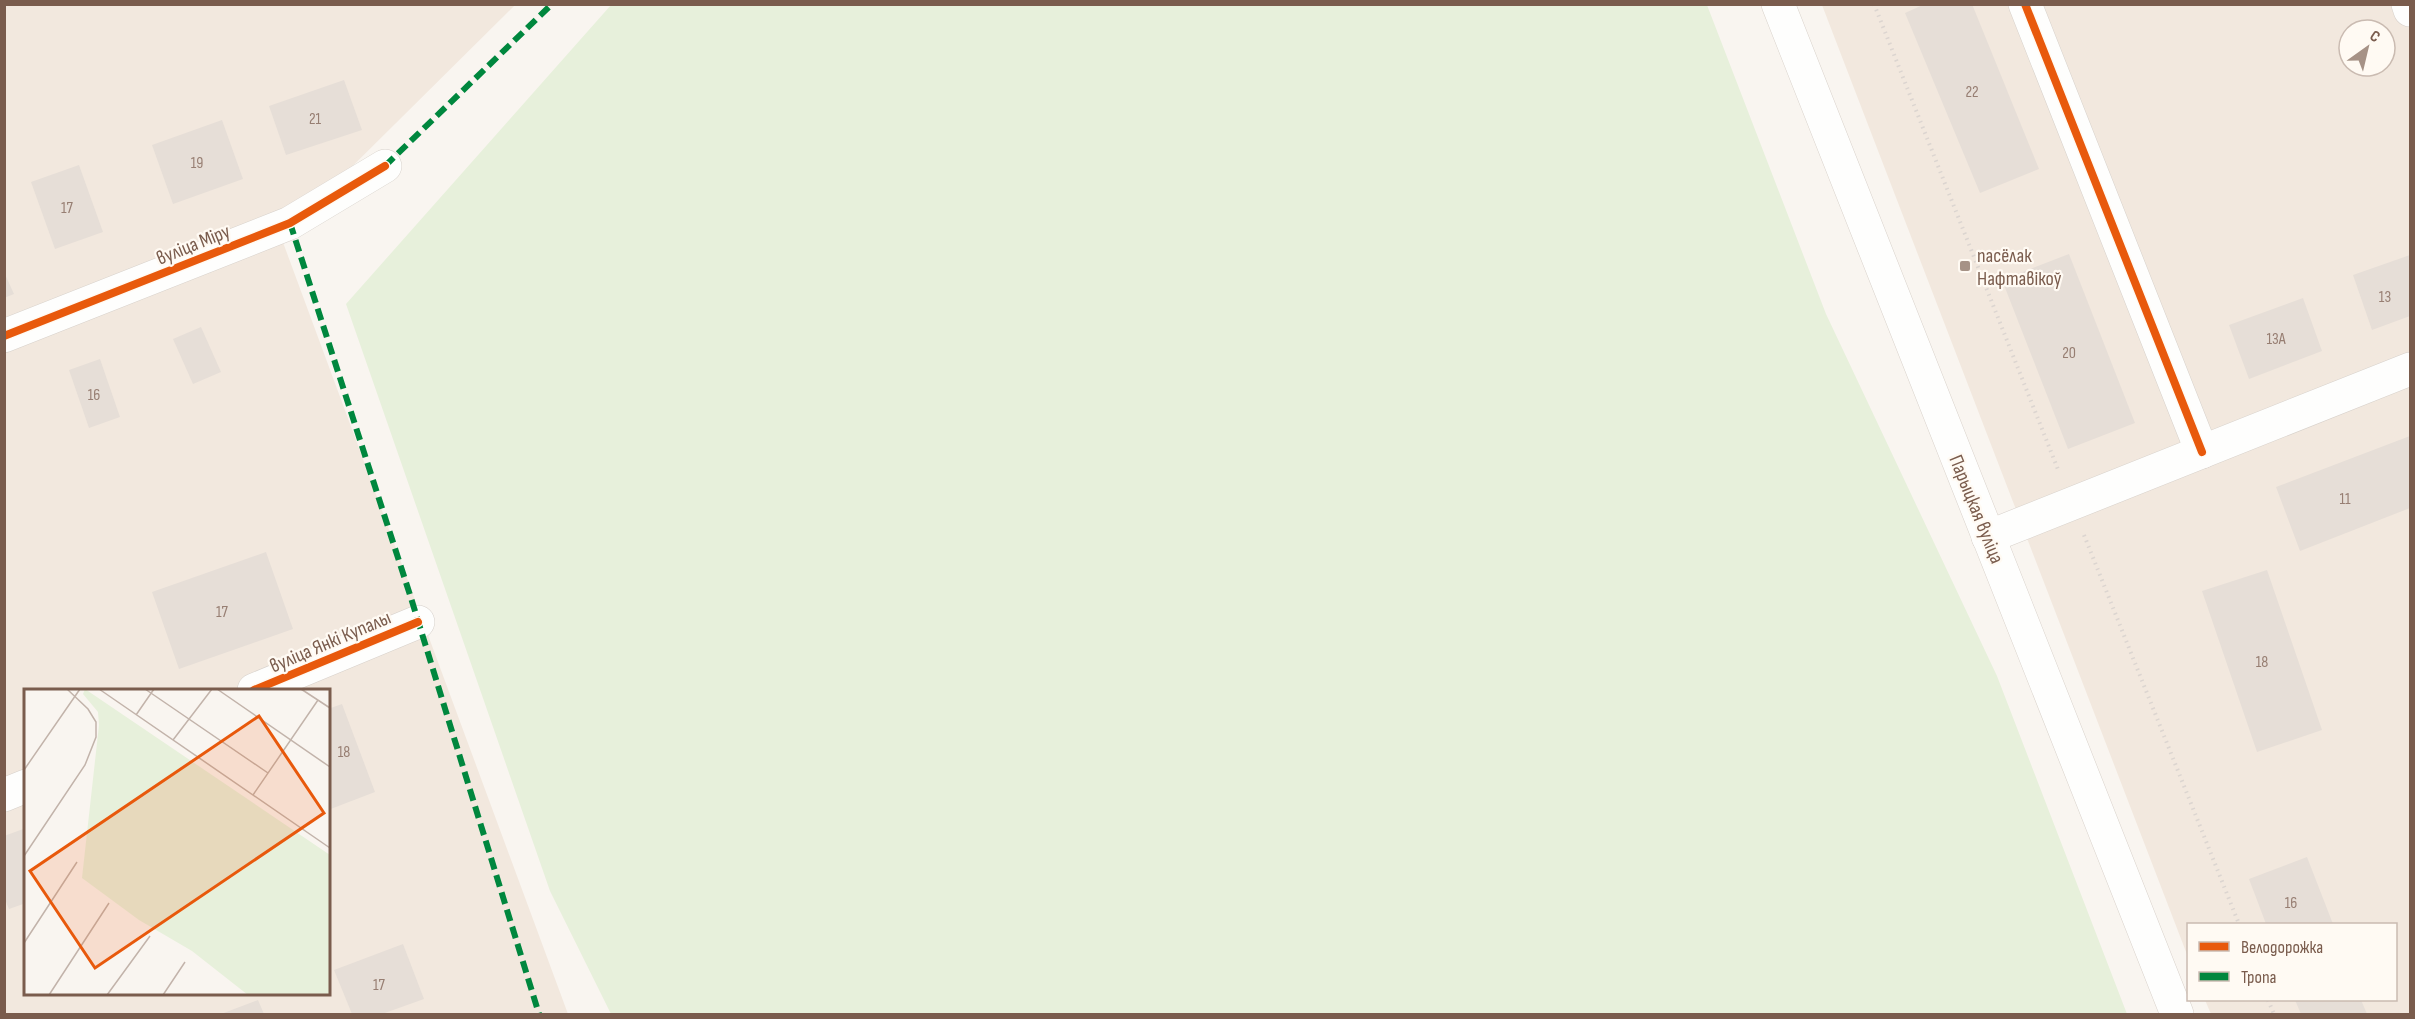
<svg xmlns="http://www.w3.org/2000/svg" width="2415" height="1019" font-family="'Sofia Sans Condensed',sans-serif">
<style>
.residential{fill:#f2e8de;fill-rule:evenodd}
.green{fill:#e7f0db}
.building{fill:#e6ded7}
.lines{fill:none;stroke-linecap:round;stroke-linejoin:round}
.minor-casing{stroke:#d7d1cb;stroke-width:34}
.secondary-casing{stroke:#d9d2cb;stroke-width:34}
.path{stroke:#dcd5d0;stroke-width:4;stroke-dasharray:1.5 4.5;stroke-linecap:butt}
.minor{stroke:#fefefd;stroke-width:33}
.secondary{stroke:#fefefd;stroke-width:33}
.quiet{stroke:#00873e;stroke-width:6;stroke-dasharray:12 6;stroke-linecap:butt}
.cycleway-casing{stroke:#fffaf3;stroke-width:11}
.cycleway{stroke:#e8590c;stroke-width:8}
.poi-dot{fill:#a69286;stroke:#fffaf3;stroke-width:2}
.labels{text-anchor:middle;stroke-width:4.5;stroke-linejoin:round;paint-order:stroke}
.number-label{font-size:16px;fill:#977e72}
.street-label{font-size:20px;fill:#7a5c4d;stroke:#fffaf3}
.poi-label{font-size:20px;fill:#7a5c4d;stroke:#fffaf3;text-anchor:start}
.inset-road{fill:none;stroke:#c2b3aa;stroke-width:1.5}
.view{fill:#e8590c;fill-opacity:0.15;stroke:#e8590c;stroke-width:3}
.inset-edge{fill:none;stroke:#7a5c4d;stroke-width:3}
</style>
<rect width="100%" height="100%" fill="#f9f5f0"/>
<g class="residential">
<path d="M 5,5 L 515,5 L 281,237 L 568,1014 L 5,1014 ZM 26,690 L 328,690 L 328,994 L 26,994 Z"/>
<path d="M 1822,5 L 2410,5 L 2410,1014 L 2211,1014 L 2205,1000 L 2396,1000 L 2396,924 L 2188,924 L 2188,957 ZM 2349,30 L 2385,30 L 2385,66 L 2349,66 Z"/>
</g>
<path class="green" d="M 611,5 L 1707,5 L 1826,314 L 1997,676 L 2127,1014 L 611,1014 L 550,891 L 346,304 Z"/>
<g class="building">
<path d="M 1925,4 L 1972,4 L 2039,169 L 1980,193 L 1905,13 Z"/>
<path d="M 344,80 L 362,130 L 286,155 L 269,106 Z"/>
<path d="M 222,120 L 243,179 L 173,204 L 152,145 Z"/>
<path d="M 79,165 L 103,232 L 55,249 L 31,182 Z"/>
<path d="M 2069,254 L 2135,423 L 2068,449 L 2002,280 Z"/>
<path d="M 2410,255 L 2410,316 L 2372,330 L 2353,275 Z"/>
<path d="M 4,272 L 14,294 L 4,298 Z"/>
<path d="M 2303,298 L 2322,351 L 2249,379 L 2229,325 Z"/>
<path d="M 201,327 L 221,372 L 193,384 L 173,339 Z"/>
<path d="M 100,359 L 120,417 L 89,428 L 69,370 Z"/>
<path d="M 2410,436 L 2410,508 L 2300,551 L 2276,487 Z"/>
<path d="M 266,552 L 293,629 L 179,669 L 152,592 Z"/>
<path d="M 2267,570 L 2322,730 L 2257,752 L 2202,591 Z"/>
<path d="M 342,704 L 375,792 L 328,810 L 328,709 Z"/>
<path d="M 26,828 L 26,903 L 9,909 L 4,897 L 4,836 Z"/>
<path d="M 2307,857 L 2333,924 L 2266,924 L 2249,879 Z"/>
<path d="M 403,944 L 424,999 L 382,1014 L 352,1014 L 334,970 Z"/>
<path d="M 258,1000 L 264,1014 L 221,1014 Z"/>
<path d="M 2295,1000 L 2361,1000 L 2367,1014 L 2301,1014 Z"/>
</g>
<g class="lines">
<defs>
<g id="minor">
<path d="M 2025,4 L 2202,452"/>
<path d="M 2408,4 L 2410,10"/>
<path d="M 4,336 L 290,223 L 385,166"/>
<path d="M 1988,537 L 2410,369"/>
<path d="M 254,690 L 418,622"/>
<path d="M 4,795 L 26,786"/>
</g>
<path id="secondary" d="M 1778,4 L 2177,1014"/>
</defs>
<use href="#minor" class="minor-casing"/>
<use href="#secondary" class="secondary-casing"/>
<g class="path">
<path d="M 1874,4 L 2059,472"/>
<path d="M 2084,535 L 2239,924"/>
<path d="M 2268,1000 L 2274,1014"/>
</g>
<use href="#minor" class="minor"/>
<use href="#secondary" class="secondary"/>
<g class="quiet">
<path d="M 385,166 L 552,4"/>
<path d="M 290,223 L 411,598 L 539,1014"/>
</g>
<defs>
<g id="cycleway">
<path d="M 2025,4 L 2202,452"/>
<path d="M 4,336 L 290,223 L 385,166"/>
<path d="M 254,690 L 418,622"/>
</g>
</defs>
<use href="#cycleway" class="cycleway-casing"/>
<use href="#cycleway" class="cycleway"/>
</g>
<rect class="poi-dot" x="1959" y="260" width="12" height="12" rx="3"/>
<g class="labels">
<g class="number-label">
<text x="1972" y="97">22</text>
<text x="315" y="124">21</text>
<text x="197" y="168">19</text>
<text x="67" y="213">17</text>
<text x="2385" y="302">13</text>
<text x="2276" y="344">13А</text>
<text x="2069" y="358">20</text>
<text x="94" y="400">16</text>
<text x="2345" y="504">11</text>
<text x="222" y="617">17</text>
<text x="2262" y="667">18</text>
<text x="344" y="757">18</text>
<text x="2291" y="908">16</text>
<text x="379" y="990">17</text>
</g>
<g class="street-label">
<text transform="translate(193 244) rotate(-22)" y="7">вуліца Міру</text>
<text transform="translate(1977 509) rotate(68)" y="7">Парыцкая вуліца</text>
<text transform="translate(330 641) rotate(-23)" y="7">вуліца Янкі Купалы</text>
</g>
<g class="poi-label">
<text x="1977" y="262">пасёлак<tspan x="1977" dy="23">Нафтавікоў</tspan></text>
</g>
</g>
<g transform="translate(24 689)">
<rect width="306" height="306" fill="#f9f5f0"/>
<path d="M 61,0 L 306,166 L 306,306 L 224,306 L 168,262 L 115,231 L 58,189 L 75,36 L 74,23 L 59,5 Z" fill="#e7f0db"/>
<path class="inset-road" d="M 75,0 L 306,159M 121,0 L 244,84M 193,0 L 306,78M 277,0 L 306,19M 112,26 L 130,0M 149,51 L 188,0M 0,81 L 56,0M 229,106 L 294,11M 0,167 L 61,76 L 72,48 L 72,33 L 64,20 L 43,0M 0,254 L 53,173M 25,306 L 85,214M 83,306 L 126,247M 139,306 L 161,273"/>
<path class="view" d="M 235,27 L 300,124 L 71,279 L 6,182 Z"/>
<rect width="306" height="306" class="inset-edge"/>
</g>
<rect width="2415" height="1019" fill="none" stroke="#7a5c4d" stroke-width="12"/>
<rect x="2187" y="923" width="210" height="78" fill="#fffaf3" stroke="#cabbb1" stroke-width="1.5"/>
<rect x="2199" y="942" width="30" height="9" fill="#e8590c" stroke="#cabbb1" stroke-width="1.5"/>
<text x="2241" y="953" font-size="18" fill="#7a5c4d">Велодорожка</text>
<rect x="2199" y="972" width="30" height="9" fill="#00873e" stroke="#cabbb1" stroke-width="1.5"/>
<text x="2241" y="983" font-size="18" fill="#7a5c4d">Тропа</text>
<g transform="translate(2367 48) rotate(34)"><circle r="28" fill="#fffaf3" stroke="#cabbb1" stroke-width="1.5"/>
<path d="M0-4.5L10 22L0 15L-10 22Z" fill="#a69286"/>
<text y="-9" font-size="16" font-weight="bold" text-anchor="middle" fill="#7a5c4d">С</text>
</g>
</svg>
